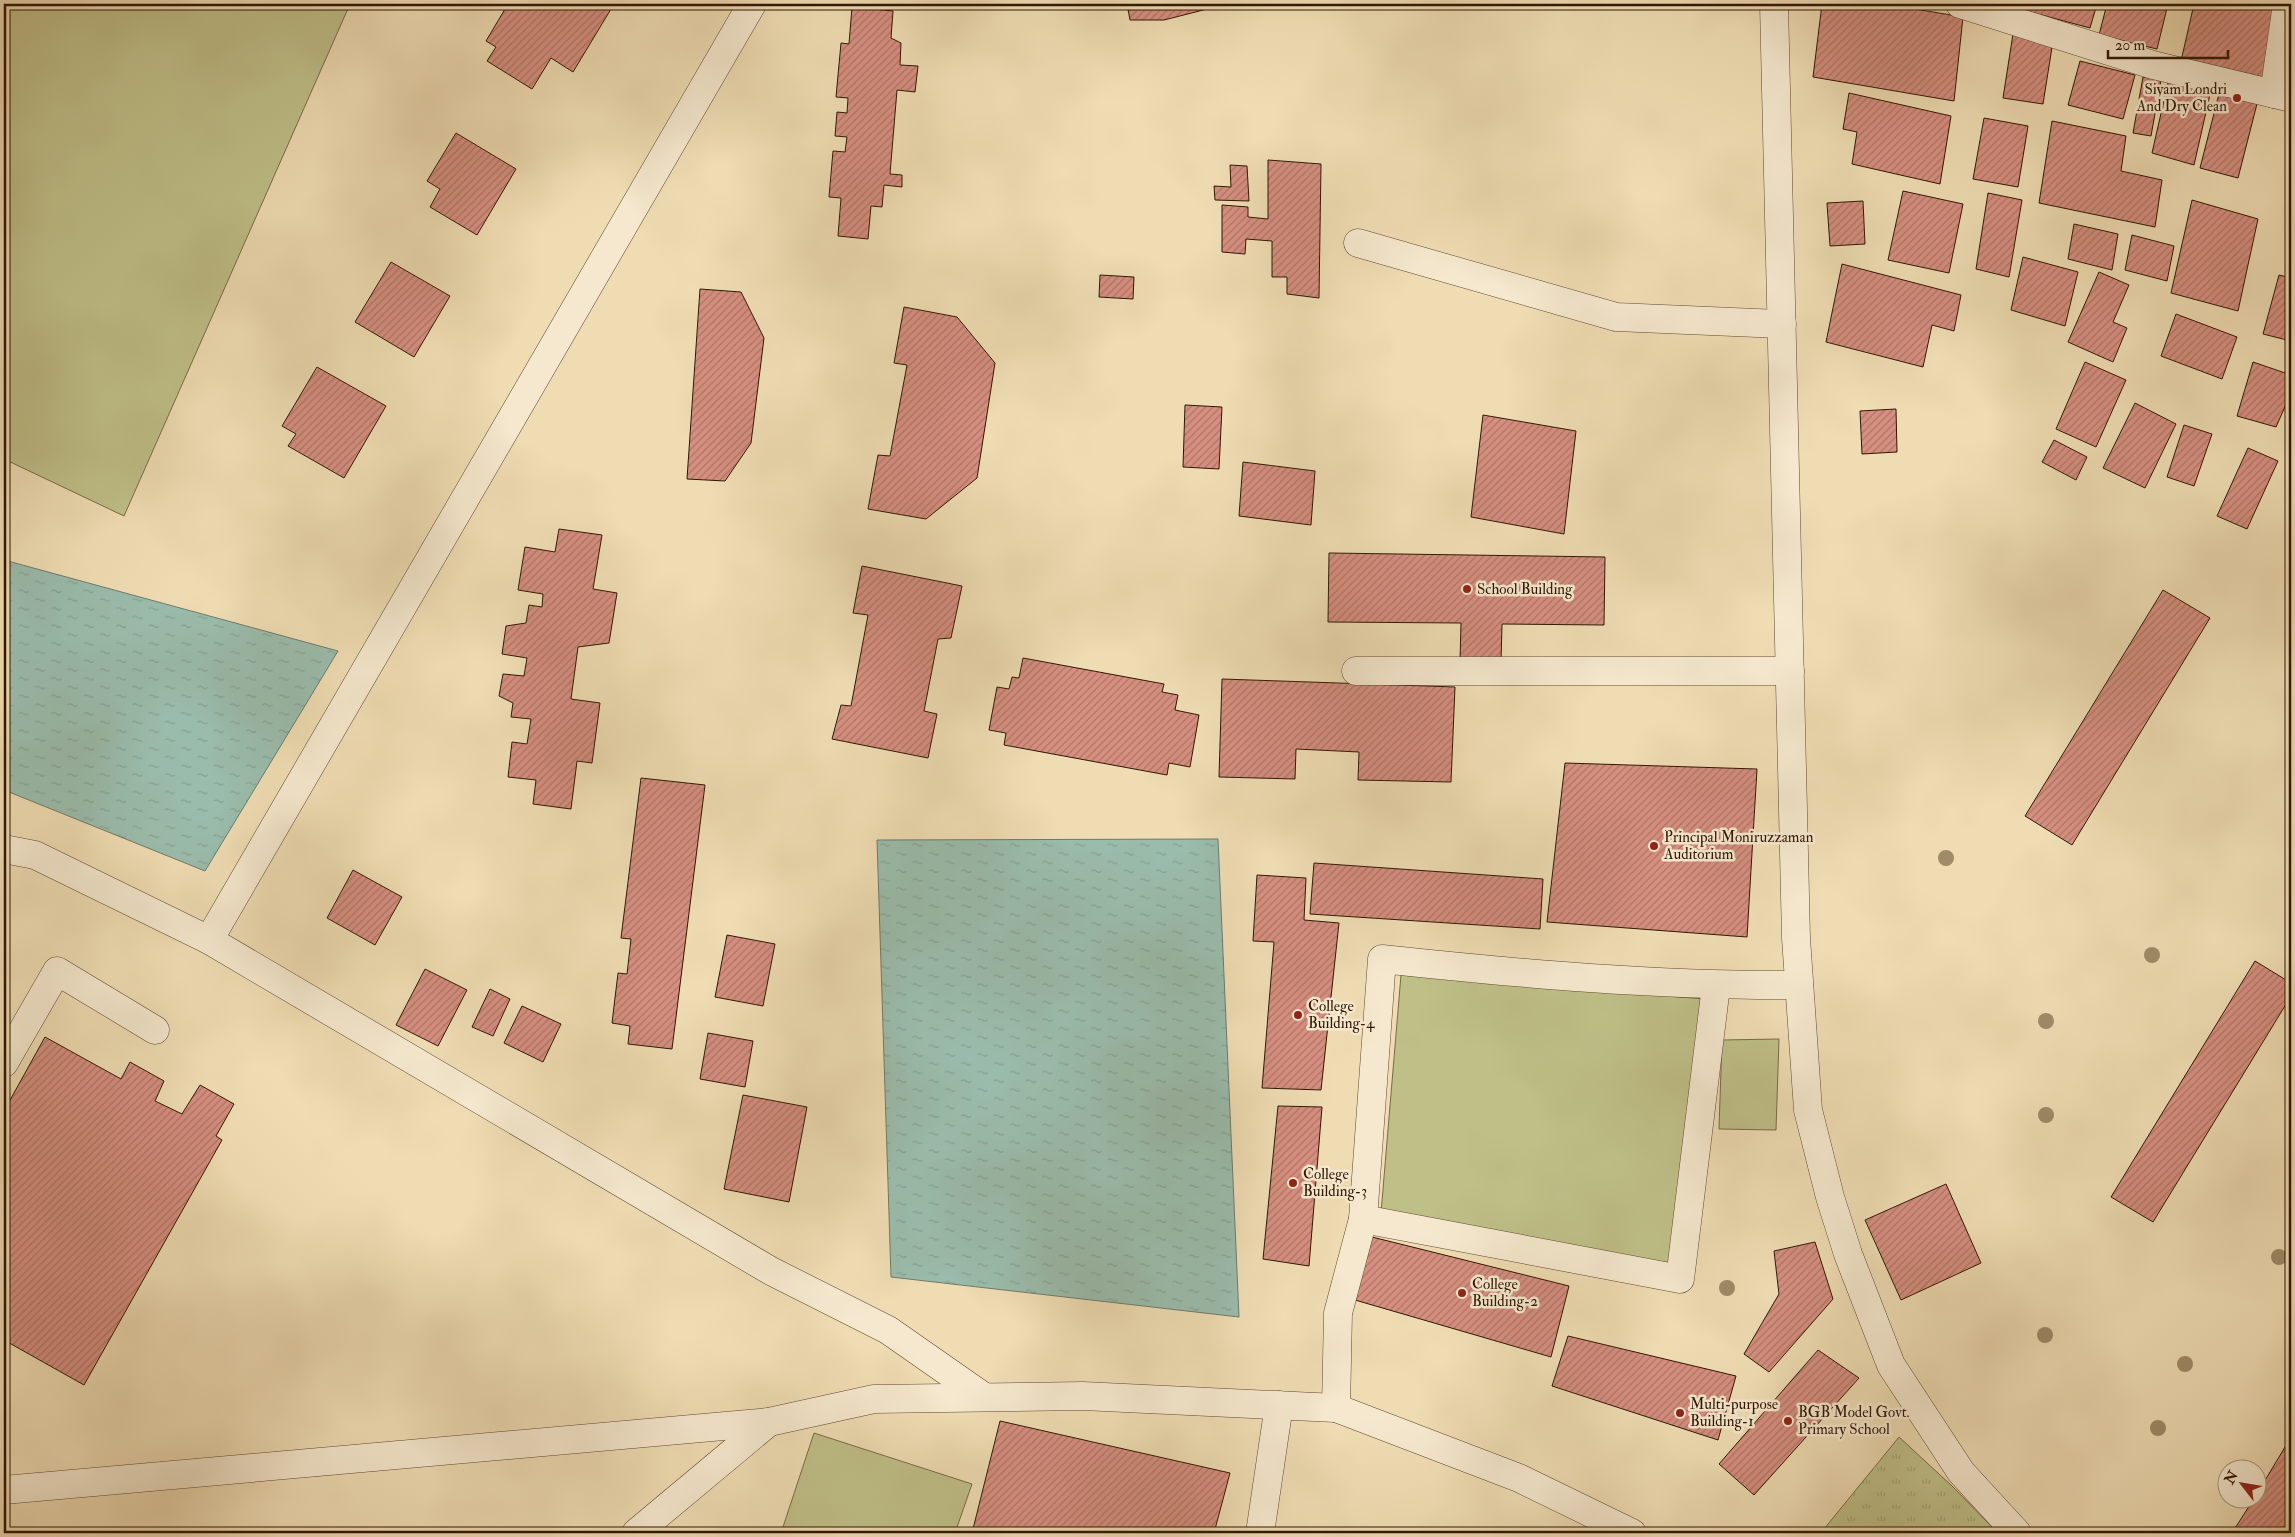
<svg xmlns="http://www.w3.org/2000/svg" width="2295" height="1537" font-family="'IM FELL Double Pica',serif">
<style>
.grass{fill:#bfbf88;stroke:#786b46}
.park{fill:url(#park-tufts);stroke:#786b46}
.water{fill:url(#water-ripples);stroke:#707a68}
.building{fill:url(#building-hatch);stroke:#301703}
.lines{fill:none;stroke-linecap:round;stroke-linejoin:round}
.minor-casing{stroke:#60482f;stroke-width:29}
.minor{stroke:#f5e8ce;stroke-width:28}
.tree{fill:#9e8b68}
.poi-dot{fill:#8f2418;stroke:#f5e8ce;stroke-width:2}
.labels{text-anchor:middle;stroke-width:5;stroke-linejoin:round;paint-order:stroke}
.poi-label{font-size:15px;fill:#301703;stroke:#f5e8ce;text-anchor:start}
</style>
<defs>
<pattern id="park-tufts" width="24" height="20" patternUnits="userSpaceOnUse" patternTransform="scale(1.25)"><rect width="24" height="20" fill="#bfbf88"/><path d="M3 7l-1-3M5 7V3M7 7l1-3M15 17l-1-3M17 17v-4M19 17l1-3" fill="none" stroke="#a4a374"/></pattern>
<pattern id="water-ripples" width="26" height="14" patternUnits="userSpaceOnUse" patternTransform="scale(1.25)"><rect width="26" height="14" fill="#9abcac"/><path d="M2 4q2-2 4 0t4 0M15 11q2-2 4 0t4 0" fill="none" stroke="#85a192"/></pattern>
<pattern id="building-hatch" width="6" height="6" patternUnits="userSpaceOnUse" patternTransform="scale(1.25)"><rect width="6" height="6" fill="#d68f80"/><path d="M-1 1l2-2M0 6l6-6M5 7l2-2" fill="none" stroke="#ae7467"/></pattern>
</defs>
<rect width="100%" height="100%" fill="#efdcb3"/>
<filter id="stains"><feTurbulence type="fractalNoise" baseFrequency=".004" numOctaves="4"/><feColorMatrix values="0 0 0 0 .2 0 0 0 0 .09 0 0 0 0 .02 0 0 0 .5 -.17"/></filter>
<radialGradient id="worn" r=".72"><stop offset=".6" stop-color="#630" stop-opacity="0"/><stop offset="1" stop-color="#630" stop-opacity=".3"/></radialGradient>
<g class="grass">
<path d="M 4,4 L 350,4 L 124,516 L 4,459 Z"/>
<path d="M 1401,975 L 1705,999 L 1669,1263 L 1381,1213 Z"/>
<path d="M 1779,1039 L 1776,1130 L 1719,1129 L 1722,1040 Z"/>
<path d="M 814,1433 L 972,1484 L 955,1533 L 781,1533 Z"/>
</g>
<path class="park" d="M 1899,1437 L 1952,1486 L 1998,1533 L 1830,1533 L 1824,1529 Z"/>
<g class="water">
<path d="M 4,560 L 338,651 L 205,871 L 4,790 Z"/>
<path d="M 1218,839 L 1239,1317 L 891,1277 L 877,840 Z"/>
</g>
<g class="building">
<path d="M 508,4 L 521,6 L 522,4 L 614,4 L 573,72 L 551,58 L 532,89 L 487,61 L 496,47 L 486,41 Z"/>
<path d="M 1127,4 L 1227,4 L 1164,20 L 1130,20 Z"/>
<path d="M 1822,4 L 1885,4 L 1963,17 L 1954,101 L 1813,77 Z"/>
<path d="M 2001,4 L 2097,4 L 2090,28 Z"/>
<path d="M 2107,4 L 2168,4 L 2157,49 L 2099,35 Z"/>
<path d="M 2194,4 L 2280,4 L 2262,81 L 2181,61 Z"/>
<path d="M 852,7 L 893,11 L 891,38 L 901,43 L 900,65 L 918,66 L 915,92 L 897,90 L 890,174 L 902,175 L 902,187 L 884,185 L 882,207 L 871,206 L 868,239 L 838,236 L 841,198 L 829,197 L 833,151 L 845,152 L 847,137 L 835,136 L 837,112 L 847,113 L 848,98 L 836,97 L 841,43 L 849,44 Z"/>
<path d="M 2013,34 L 2053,41 L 2043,104 L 2003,98 Z"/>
<path d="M 2080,61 L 2135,75 L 2123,119 L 2068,105 Z"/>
<path d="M 2143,77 L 2161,80 L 2151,136 L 2133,133 Z"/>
<path d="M 2169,78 L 2211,90 L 2194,165 L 2152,153 Z"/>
<path d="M 2220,90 L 2258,100 L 2238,178 L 2200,168 Z"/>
<path d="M 1849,93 L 1951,116 L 1940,184 L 1852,164 L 1857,132 L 1843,129 Z"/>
<path d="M 1984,118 L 2028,126 L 2018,187 L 1973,179 Z"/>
<path d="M 2052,121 L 2126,136 L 2121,171 L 2162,180 L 2155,227 L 2039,203 Z"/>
<path d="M 456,133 L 516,169 L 477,235 L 430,207 L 440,189 L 427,181 Z"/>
<path d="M 1268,160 L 1321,164 L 1319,298 L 1287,294 L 1287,277 L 1272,277 L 1272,241 L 1246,239 L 1245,254 L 1222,252 L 1222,205 L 1248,207 L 1248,217 L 1268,219 Z"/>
<path d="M 1230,165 L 1247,166 L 1249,201 L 1215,200 L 1214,186 L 1231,187 Z"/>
<path d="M 1903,191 L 1963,204 L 1949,273 L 1888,260 Z"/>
<path d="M 1988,193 L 2022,200 L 2009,277 L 1976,269 Z"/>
<path d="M 2192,200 L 2258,219 L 2238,311 L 2171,293 Z"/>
<path d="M 1863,201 L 1865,244 L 1830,246 L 1827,203 Z"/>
<path d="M 2074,224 L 2118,234 L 2112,270 L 2068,259 Z"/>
<path d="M 2132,235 L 2174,246 L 2167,281 L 2125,270 Z"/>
<path d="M 2023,257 L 2078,272 L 2065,326 L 2011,310 Z"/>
<path d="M 391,262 L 450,296 L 414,357 L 355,322 Z"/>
<path d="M 1842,264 L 1961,295 L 1954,331 L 1932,325 L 1923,367 L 1826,342 Z"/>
<path d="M 2099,272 L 2129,285 L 2113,322 L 2127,328 L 2113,362 L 2068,342 Z"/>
<path d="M 1100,275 L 1134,277 L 1133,299 L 1099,297 Z"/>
<path d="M 2279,275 L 2291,278 L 2291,341 L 2263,334 Z"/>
<path d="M 700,289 L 741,292 L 764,338 L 751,443 L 725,481 L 687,479 Z"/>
<path d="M 904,307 L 957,317 L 995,363 L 977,478 L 926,519 L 868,509 L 878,455 L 890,456 L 907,365 L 894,363 Z"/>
<path d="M 2176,314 L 2237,337 L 2222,379 L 2161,356 Z"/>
<path d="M 2085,362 L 2126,380 L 2096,447 L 2056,429 Z"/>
<path d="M 2253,362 L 2291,375 L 2291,393 L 2276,427 L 2237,416 Z"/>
<path d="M 317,367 L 386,406 L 344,478 L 288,446 L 296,434 L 282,426 Z"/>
<path d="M 2135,403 L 2176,424 L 2145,488 L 2103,468 Z"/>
<path d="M 1185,405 L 1222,407 L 1219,469 L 1183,467 Z"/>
<path d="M 1896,409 L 1897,452 L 1862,454 L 1860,411 Z"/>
<path d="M 1483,415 L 1576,431 L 1564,534 L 1471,517 Z"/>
<path d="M 2184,425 L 2212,434 L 2194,486 L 2167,477 Z"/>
<path d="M 2054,440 L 2087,457 L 2076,480 L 2042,462 Z"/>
<path d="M 2248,448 L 2278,461 L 2247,529 L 2217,516 Z"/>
<path d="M 1243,462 L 1315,471 L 1311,525 L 1239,516 Z"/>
<path d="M 559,529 L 602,535 L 593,589 L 617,593 L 609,643 L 578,647 L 571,699 L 600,703 L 592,763 L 577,761 L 571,809 L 533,804 L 536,780 L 508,777 L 512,742 L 527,744 L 531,719 L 511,717 L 513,703 L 499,696 L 503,674 L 524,676 L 527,658 L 502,654 L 506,626 L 526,623 L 529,605 L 542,607 L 543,594 L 518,590 L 525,547 L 555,552 Z"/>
<path d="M 1329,553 L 1605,557 L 1604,625 L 1502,624 L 1501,662 L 1460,662 L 1461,623 L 1328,622 Z"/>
<path d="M 862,566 L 962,586 L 951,638 L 938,639 L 924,711 L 937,714 L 928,758 L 832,739 L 841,705 L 851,706 L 868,615 L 853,613 Z"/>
<path d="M 2163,590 L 2210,618 L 2072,845 L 2025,816 Z"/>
<path d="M 1023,658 L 1164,684 L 1162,692 L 1178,695 L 1175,710 L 1199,715 L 1190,767 L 1169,763 L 1167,775 L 1004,745 L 1006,733 L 989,730 L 997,687 L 1009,689 L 1012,677 L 1019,678 Z"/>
<path d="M 1222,679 L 1455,687 L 1451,782 L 1358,780 L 1359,752 L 1296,749 L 1295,779 L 1219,777 Z"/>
<path d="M 1565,763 L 1757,769 L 1747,937 L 1547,922 Z"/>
<path d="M 641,778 L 705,785 L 672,1049 L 628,1044 L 630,1026 L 612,1023 L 618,973 L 627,974 L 631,939 L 621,938 Z"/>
<path d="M 1314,863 L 1543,879 L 1540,929 L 1310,914 Z"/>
<path d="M 353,870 L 402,897 L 375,945 L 327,918 Z"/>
<path d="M 1257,875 L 1306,878 L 1304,920 L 1339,923 L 1321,1090 L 1262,1088 L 1274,942 L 1253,941 Z"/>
<path d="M 727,935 L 775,944 L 763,1006 L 715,997 Z"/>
<path d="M 2255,961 L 2291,983 L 2291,996 L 2153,1222 L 2111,1197 Z"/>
<path d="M 425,969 L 467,990 L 438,1046 L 396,1025 Z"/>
<path d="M 490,989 L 510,999 L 493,1036 L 472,1027 Z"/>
<path d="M 522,1006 L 561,1024 L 543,1062 L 504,1043 Z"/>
<path d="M 708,1033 L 753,1041 L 745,1087 L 700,1079 Z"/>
<path d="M 45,1037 L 121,1079 L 130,1062 L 164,1081 L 155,1101 L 182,1114 L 200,1085 L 234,1104 L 216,1136 L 222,1140 L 84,1385 L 4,1340 L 4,1111 Z"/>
<path d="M 743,1095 L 807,1107 L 789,1202 L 724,1189 Z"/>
<path d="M 1278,1106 L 1322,1107 L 1309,1266 L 1263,1259 Z"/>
<path d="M 1946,1184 L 1981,1263 L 1901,1300 L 1865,1220 Z"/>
<path d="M 1368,1236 L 1569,1286 L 1551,1357 L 1355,1300 Z"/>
<path d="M 1815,1242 L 1833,1299 L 1769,1372 L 1744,1354 L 1779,1294 L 1774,1251 Z"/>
<path d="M 1568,1336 L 1736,1376 L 1718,1440 L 1552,1386 Z"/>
<path d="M 1818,1350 L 1859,1378 L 1754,1495 L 1719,1464 Z"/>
<path d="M 1000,1421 L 1230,1473 L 1214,1533 L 972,1533 Z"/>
<path d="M 2291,1437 L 2291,1518 L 2282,1533 L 2232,1533 L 2253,1500 L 2258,1500 L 2258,1492 Z"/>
</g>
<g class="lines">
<defs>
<g id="minor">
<path d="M 1774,4 L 1796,938 L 1808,1110 L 1830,1197 L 1848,1254 L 1891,1365 L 1961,1472 L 2017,1533"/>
<path d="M 1960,4 L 2153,65 L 2291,98"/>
<path d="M 2274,94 L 2287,4"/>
<path d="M 1358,243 L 1616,317 L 1782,324"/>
<path d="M 1356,671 L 1790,671"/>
<path d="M 4,849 L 35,855 L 209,940 L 771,1271 L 888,1330 L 984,1397"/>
<path d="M 209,940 L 752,4"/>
<path d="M 4,1063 L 57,971 L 155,1030"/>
<path d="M 1363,1219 L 1680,1279 L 1716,986"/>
<path d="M 1336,1408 L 1338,1313 L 1363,1219 L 1382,959 C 1521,974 1659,986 1799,985"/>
<path d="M 4,1490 L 769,1422 L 874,1399 L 1083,1396 L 1336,1408 L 1519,1478 L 1632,1533"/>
<path d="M 636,1533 L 769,1422"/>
<path d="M 1260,1533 L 1279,1405"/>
</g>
</defs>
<use href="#minor" class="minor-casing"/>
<use href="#minor" class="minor"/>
</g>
<g class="tree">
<circle cx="1946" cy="858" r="8"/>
<circle cx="2152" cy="955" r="8"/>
<circle cx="2046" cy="1021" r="8"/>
<circle cx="2046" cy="1115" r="8"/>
<circle cx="2279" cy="1257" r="8"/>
<circle cx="1727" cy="1288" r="8"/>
<circle cx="2045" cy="1335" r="8"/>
<circle cx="2185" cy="1364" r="8"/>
<circle cx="2158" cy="1428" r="8"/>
</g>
<g class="poi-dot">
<circle cx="2237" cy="98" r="5"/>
<circle cx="1467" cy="589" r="5"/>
<circle cx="1654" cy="846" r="5"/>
<circle cx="1298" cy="1015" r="5"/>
<circle cx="1293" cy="1183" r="5"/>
<circle cx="1462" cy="1293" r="5"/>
<circle cx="1680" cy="1413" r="5"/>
<circle cx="1788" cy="1421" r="5"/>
</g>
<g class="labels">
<g class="poi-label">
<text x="2227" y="94" text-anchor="end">Siyam Londri<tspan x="2227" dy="17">And Dry Clean</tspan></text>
<text x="1477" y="594">School Building</text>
<text x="1664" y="842">Principal Moniruzzaman<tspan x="1664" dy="17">Auditorium</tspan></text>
<text x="1308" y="1011">College<tspan x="1308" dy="17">Building-4</tspan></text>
<text x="1303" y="1179">College<tspan x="1303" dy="17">Building-3</tspan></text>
<text x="1472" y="1289">College<tspan x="1472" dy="17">Building-2</tspan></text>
<text x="1690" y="1409">Multi-purpose<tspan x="1690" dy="17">Building-1</tspan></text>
<text x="1798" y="1417">BGB Model Govt.<tspan x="1798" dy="17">Primary School</tspan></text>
</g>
</g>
<rect width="2295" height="1537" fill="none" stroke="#efdcb3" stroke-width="20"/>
<rect x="5" y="5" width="2285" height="1527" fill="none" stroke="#301703" stroke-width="2.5"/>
<rect x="10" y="10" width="2275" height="1517" fill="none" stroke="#301703"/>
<g transform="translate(2242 1484) rotate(301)"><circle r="24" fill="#f5e8ce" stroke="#a6947d"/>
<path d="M0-4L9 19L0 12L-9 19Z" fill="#8f2418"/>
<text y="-8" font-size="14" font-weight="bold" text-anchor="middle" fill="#301703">N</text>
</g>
<path d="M2108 50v8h120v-8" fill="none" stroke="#301703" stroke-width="2.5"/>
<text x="2115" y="50" font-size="15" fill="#301703" stroke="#f5e8ce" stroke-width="4" paint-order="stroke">20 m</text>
<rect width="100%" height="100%" filter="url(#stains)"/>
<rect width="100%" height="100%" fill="url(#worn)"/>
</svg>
